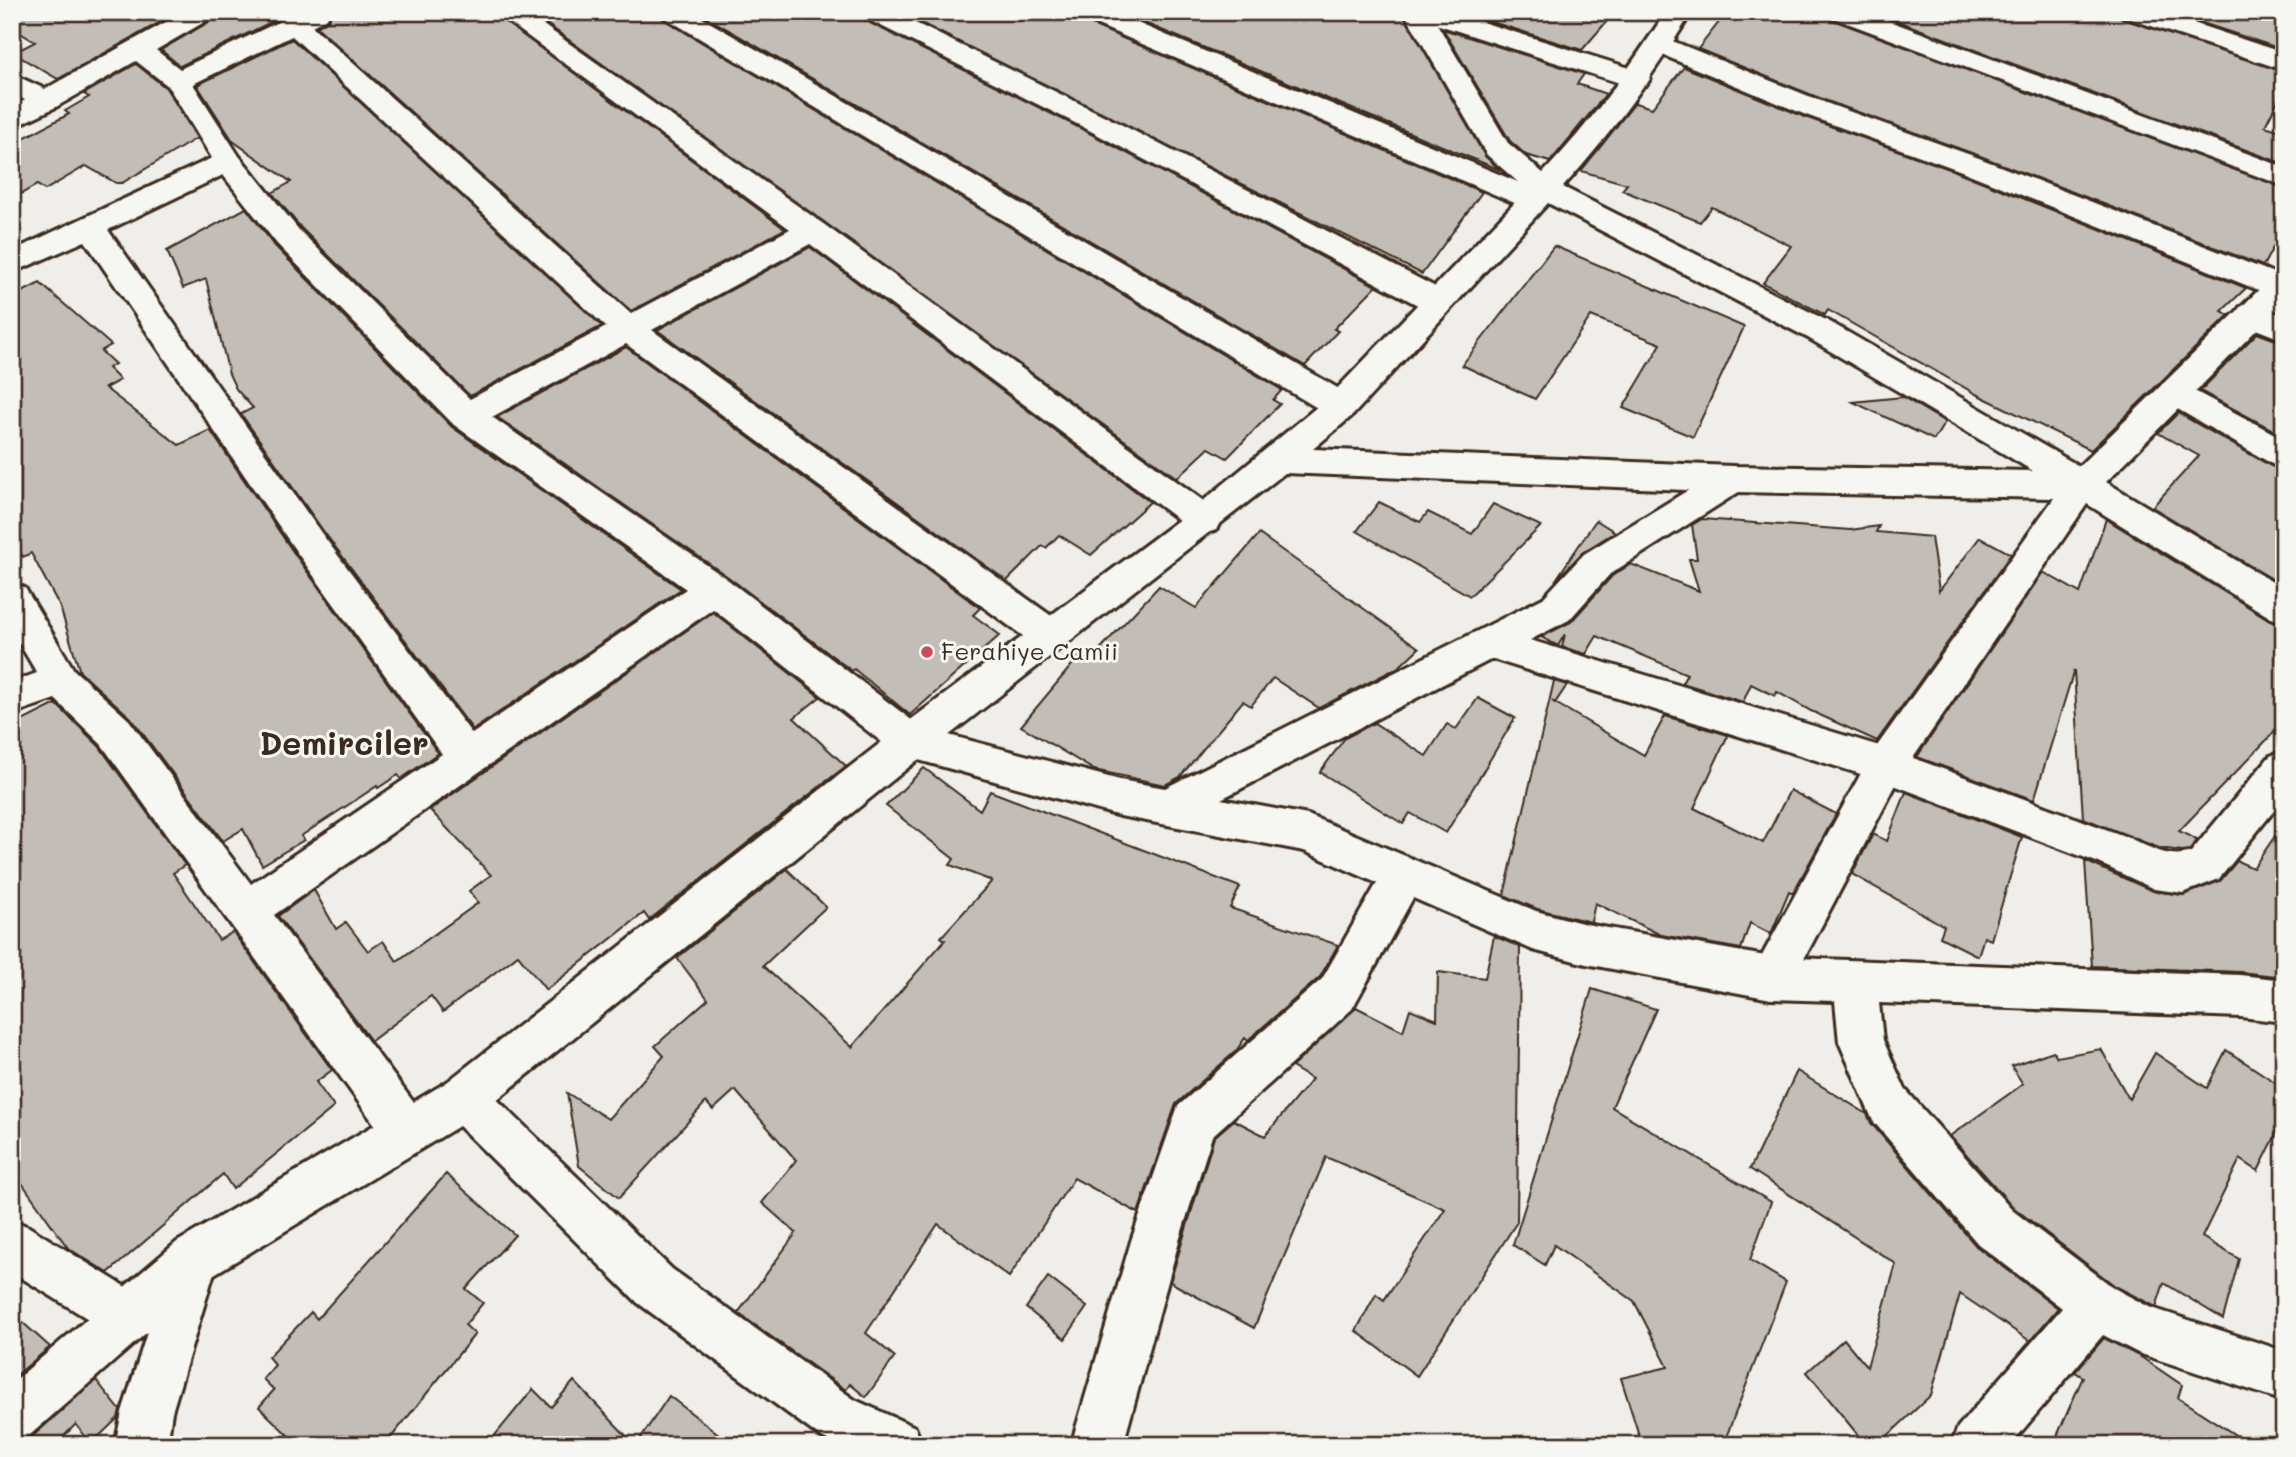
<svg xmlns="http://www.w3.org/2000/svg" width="2296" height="1457" font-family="Mali,sans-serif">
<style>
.building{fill:#c2bdb7;stroke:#3b2a1e;stroke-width:2}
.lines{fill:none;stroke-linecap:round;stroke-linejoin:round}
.minor-casing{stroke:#3b2a1e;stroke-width:6}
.tertiary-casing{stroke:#3b2a1e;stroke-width:6}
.minor{fill:#f6f6f2;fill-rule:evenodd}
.tertiary{fill:#f6f6f2;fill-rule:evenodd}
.poi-dot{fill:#d1495b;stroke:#f6f6f2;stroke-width:2.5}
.labels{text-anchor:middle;stroke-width:6;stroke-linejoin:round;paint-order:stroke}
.poi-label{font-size:24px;fill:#3b2a1e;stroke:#f6f6f2;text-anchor:start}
.district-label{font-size:32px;font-weight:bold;fill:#3b2a1e;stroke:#f6f6f2}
</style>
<rect width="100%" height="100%" fill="#efeeea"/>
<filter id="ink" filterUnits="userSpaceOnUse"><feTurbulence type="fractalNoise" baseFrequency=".0143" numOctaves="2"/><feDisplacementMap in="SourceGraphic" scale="14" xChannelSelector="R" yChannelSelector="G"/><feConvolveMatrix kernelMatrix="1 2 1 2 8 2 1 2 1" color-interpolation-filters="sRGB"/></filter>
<g filter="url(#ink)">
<g class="building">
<path d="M 12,12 L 178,12 L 58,79 L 13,53 L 35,42 L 12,28 Z"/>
<path d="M 219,12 L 292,12 L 180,66 L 161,50 L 214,19 Z"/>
<path d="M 332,12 L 492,12 L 785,229 L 631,311 L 317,27 L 328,20 Z"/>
<path d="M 530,12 L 658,12 L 663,19 L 1282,390 L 1273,400 L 1280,404 L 1227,458 L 1209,448 L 1177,478 Z"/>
<path d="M 698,12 L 857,12 L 862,19 L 1082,129 L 1376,286 L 1334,329 L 1338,331 L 1305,366 Z"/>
<path d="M 899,12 L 1073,12 L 1078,19 L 1482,192 L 1422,274 Z"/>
<path d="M 1118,12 L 1402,12 L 1485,156 L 1500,170 Z"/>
<path d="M 1460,12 L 1615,12 L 1582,50 Z"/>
<path d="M 1727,12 L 1825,12 L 1830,19 L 2284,188 L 2284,227 L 2263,266 L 1980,156 L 1827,101 L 1698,49 Z"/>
<path d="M 1873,12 L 2118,12 L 2123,19 L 2284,72 L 2284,88 L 2265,126 L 2284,132 L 2284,164 Z"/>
<path d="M 2169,12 L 2284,12 L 2284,50 Z"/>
<path d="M 1443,29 L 1584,74 L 1577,84 L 1606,94 L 1550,162 L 1526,155 L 1510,141 Z"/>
<path d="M 292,39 L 602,326 L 470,396 L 301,228 L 272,193 L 291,182 L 233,141 L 197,85 Z"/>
<path d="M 136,64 L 166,88 L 197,138 L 122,183 L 116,183 L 86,166 L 45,190 L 37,185 L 12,199 L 12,144 L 69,114 L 65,111 L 89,97 L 84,94 Z"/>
<path d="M 1684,67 L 1805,117 L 1958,172 L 2246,288 L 2222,311 L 2229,315 L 2091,450 L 1976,394 L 1828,310 L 1825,315 L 1763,283 L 1791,246 L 1712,207 L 1700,222 L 1622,190 L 1627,184 L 1581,171 L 1635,103 L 1652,108 Z"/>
<path d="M 246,208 L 275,246 L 452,427 L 681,589 L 473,730 L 324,532 L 241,414 L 253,408 L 236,389 L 229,374 L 206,279 L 183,288 L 167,251 Z"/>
<path d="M 1554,246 L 1744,327 L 1693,437 L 1623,408 L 1661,344 L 1591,316 L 1535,399 L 1462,365 Z"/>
<path d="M 810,247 L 1150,502 L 1091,555 L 1059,535 L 1046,548 L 1042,546 L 1007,581 L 657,330 Z"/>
<path d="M 40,283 L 111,345 L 101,351 L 115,364 L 108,368 L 120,380 L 105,388 L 179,445 L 210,430 L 296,556 L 438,753 L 401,779 L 398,775 L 378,788 L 377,786 L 301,836 L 304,840 L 262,865 L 243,829 L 223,841 L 131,718 L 80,672 L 60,607 L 31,553 L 23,557 L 12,537 L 12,297 Z"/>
<path d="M 2257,333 L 2284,343 L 2284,436 L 2200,391 Z"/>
<path d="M 626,347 L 980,608 L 973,615 L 1000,635 L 910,715 L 854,669 L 852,671 L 728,577 L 497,417 Z"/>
<path d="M 1903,397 L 1945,422 L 1934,440 L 1853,402 Z"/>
<path d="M 2178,413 L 2271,466 L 2284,470 L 2284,586 L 2152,507 L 2199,456 L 2158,433 Z"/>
<path d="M 1379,502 L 1420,522 L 1428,512 L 1472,534 L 1493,504 L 1541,526 L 1470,596 L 1357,531 Z"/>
<path d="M 1702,519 L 1850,530 L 1879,526 L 1876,532 L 1931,537 L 1939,591 L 1980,537 L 2011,554 L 1877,741 L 1811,711 L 1777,692 L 1775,696 L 1751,684 L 1743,702 L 1682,683 L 1687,674 L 1597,636 L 1586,654 L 1562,647 L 1565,634 L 1558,646 L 1541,637 L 1571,622 L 1612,576 L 1631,564 L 1699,591 L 1689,559 L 1697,559 L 1692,525 Z"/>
<path d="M 2106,519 L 2270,620 L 2284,624 L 2284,722 L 2179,831 L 2197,840 L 2190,850 L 2182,851 L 2159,848 L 2083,818 L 2074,670 L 2034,800 L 1917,757 L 2043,572 L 2080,593 Z"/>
<path d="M 1596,520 L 1615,532 L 1583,552 L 1555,581 Z"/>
<path d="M 1259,534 L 1419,648 L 1399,667 L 1319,708 L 1273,678 L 1251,706 L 1243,701 L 1180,777 L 1165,785 L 1094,770 L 1021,726 L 1081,654 L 1090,660 L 1159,586 L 1196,608 Z"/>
<path d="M 713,612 L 820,697 L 794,718 L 846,766 L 649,920 L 644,913 L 546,990 L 518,955 L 443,1012 L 431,996 L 371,1041 L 278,916 L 314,890 L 336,929 L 346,922 L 368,951 L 383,941 L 397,961 L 478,903 L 469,891 L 491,875 L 430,810 Z"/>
<path d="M 1554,681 L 1567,685 L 1555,703 L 1552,701 L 1644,755 L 1665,716 L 1728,735 L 1694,808 L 1763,843 L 1790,790 L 1836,814 L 1793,893 L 1789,891 L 1771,934 L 1750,923 L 1741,949 L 1661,935 L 1595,903 L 1591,922 L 1537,909 L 1504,895 Z"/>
<path d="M 1478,698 L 1515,718 L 1446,833 L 1410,813 L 1403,824 L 1320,772 L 1345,738 L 1374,723 L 1426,756 L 1447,724 L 1456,729 Z"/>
<path d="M 56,704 L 99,746 L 185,865 L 173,873 L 219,940 L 233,932 L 332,1070 L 316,1082 L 334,1107 L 233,1189 L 223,1174 L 108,1273 L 68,1248 L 12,1169 L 12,726 Z"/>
<path d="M 924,768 L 980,810 L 990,791 L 1240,887 L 1230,908 L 1338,945 L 1320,977 L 1248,1040 L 1245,1038 L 1236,1051 L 1176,1104 L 1138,1213 L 1074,1178 L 1009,1277 L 938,1224 L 866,1333 L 895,1357 L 866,1397 L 850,1384 L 846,1390 L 738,1313 L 796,1233 L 762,1203 L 796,1160 L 735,1090 L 713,1110 L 706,1102 L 619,1198 L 579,1166 L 567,1093 L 608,1119 L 664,1056 L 655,1046 L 708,999 L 677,958 L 787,869 L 826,907 L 763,966 L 852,1047 L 945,940 L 941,937 L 992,881 L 950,865 L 954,859 L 886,806 Z"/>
<path d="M 1906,792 L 2022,837 L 1991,940 L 1984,937 L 1978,956 L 1940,937 L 1944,926 L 1852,874 L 1873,834 L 1887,841 Z"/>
<path d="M 2284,823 L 2284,977 L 2240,972 L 2092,966 L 2085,861 L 2153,891 L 2184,895 L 2220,881 L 2237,861 L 2253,868 Z"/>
<path d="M 1494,936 L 1520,947 L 1517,1222 L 1417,1376 L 1356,1331 L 1376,1294 L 1384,1300 L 1445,1209 L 1326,1157 L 1254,1328 L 1170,1282 L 1214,1137 L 1234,1120 L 1265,1136 L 1312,1079 L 1292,1067 L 1356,1007 L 1403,1031 L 1410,1009 L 1437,1020 L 1438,972 L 1485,978 Z"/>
<path d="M 1592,989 L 1656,1009 L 1612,1107 L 1771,1202 L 1750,1260 L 1786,1282 L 1723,1445 L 1642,1445 L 1621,1378 L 1668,1367 L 1634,1301 L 1554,1245 L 1545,1265 L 1513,1245 Z"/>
<path d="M 2101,1049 L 2129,1099 L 2155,1053 L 2207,1088 L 2226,1050 L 2284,1088 L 2284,1119 L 2258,1171 L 2240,1159 L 2202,1237 L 2239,1259 L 2223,1319 L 2164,1283 L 2156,1307 L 2115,1286 L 2014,1208 L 1950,1136 L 2023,1084 L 2011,1066 L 2053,1051 L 2057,1057 Z"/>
<path d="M 1797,1071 L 1867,1114 L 1871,1123 L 1976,1246 L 2058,1308 L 2030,1341 L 1960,1294 L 1931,1395 L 1878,1445 L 1866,1445 L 1807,1372 L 1844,1339 L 1867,1367 L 1896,1264 L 1750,1169 Z"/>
<path d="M 446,1174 L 515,1235 L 466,1289 L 483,1303 L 465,1325 L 475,1334 L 385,1445 L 298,1445 L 259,1407 L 274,1390 L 263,1379 L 275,1365 L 268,1357 L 311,1312 L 317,1319 Z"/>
<path d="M 1048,1277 L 1087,1307 L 1065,1339 L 1026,1308 Z"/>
<path d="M 12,1313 L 50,1347 L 12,1379 Z"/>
<path d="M 2104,1338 L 2141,1357 L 2182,1385 L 2178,1398 L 2251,1445 L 2053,1445 L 2083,1377 L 2075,1372 Z"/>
<path d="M 96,1380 L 120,1410 L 118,1418 L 91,1444 L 76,1424 L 55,1445 L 12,1445 L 32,1437 Z"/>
<path d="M 574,1381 L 635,1445 L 487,1445 L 533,1389 L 551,1407 Z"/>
<path d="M 669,1396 L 733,1445 L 636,1445 Z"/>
</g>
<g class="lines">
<defs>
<g id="minor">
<path d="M 184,12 L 217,12 L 213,17 L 156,50 L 180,69 L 299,12 L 330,12 L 327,18 L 312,26 L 631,314 L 790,229 L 495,12 L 525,12 L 822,223 L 1216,510 L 1221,520 L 1216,530 L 1204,534 L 1192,530 L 810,244 L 652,330 L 1064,625 L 1069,636 L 1064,647 L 1051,651 L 1038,647 L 626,344 L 492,417 L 727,579 L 922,728 L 1120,780 L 1165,788 L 1543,598 L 1584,554 L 1721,470 L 1733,466 L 1745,470 L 1750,479 L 1745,488 L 1610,574 L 1569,620 L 1530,640 L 1886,748 L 2127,837 C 2147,846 2169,860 2191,852 L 2270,756 L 2284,751 L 2284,798 L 2219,879 L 2183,893 L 2154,889 L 2099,863 L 1883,781 L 1492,659 L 1221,799 L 1308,815 L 1536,911 L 1586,924 L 1771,957 L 2240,975 L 2284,980 L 2284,1022 L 2240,1017 L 1879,1003 L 1883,1040 L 1905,1089 L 2012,1210 L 2114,1288 L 2149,1307 L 2284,1351 L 2284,1401 L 2138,1353 L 2103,1335 L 2010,1445 L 1951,1445 L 1958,1427 L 2062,1308 L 1978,1244 L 1873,1121 L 1839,1042 L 1835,1001 L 1771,999 L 1586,964 L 1533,950 L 1413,898 L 1352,1009 L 1212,1136 L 1179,1241 L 1123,1445 L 1071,1445 L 1131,1241 L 1178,1106 L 1322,979 L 1377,883 L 1304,851 L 1120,816 L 897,754 L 713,609 L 274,915 L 423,1115 L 430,1131 L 423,1147 L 407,1154 L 391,1147 L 101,744 L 55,699 L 12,714 L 12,682 L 37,673 L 12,631 L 12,583 L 25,588 L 74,670 L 129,720 L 251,884 L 442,754 L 298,554 L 85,241 L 12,273 L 12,251 L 212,158 L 168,86 L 136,61 L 56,107 L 12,128 L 12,107 L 25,100 L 12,93 L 12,74 L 45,89 ZM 292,36 L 606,327 L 470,399 L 299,230 L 239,156 L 193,84 ZM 223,175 L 277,244 L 454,425 L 686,589 L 472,734 L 322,534 L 108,230 Z"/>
<path d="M 660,12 L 692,12 L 1353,397 L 1357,406 L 1353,415 L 1341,418 L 1329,415 L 664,17 Z"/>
<path d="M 859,12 L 893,12 L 1103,115 L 1449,294 L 1453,302 L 1449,310 L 1438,313 L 1427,310 L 1083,127 L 863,17 Z"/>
<path d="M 1075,12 L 1111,12 L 1544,193 L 1549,200 L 1544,207 L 1534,210 L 1524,207 L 1079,17 Z"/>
<path d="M 1410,12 L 1450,12 L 1646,73 L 1650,79 L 1646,85 L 1626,85 L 1414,17 Z"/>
<path d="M 1827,12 L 1865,12 L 2284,167 L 2284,186 L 1831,17 Z"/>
<path d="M 2120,12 L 2160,12 L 2284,53 L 2284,70 L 2124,17 Z"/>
<path d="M 1660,36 L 1826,103 L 1979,158 L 2284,277 L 2284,296 L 2268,294 L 1959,170 L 1806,115 L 1651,50 L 1647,44 L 1651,38 Z"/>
<path d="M 2251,304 L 2284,316 L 2284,340 L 2240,323 L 2235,315 L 2240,307 Z"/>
<path d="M 2174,380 L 2284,439 L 2284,468 L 2272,464 L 2162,400 L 2158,392 L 2162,384 Z"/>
<path d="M 463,1075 L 479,1082 L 672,1269 L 855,1400 L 915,1427 L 922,1445 L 839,1445 L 819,1436 L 638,1303 L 447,1114 L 440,1098 L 447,1082 Z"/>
<path d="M 12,1220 L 29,1227 L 145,1299 L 152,1315 L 177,1242 L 194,1235 L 211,1242 L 218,1259 L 172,1412 L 167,1445 L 115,1445 L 122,1412 L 151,1320 L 145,1333 L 128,1340 L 111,1333 L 12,1272 Z"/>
</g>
<path id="tertiary" d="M 1404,12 L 1430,12 L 1508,143 L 1543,173 C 1590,124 1629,69 1666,12 L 1692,12 C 1653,74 1613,133 1563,187 L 1830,322 L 2079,466 L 2273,276 L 2284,273 L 2284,302 L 2106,482 L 2284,589 L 2284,622 L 2271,618 L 2087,504 L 1900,777 L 1786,993 L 1771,999 L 1756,993 L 1750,978 L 1872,753 L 2054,498 L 1733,492 L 1285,473 L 925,754 L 479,1114 L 211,1276 L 30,1435 L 12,1442 L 12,1383 L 177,1242 L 447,1082 L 897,730 L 1192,510 L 1329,397 L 1527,190 L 1487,155 ZM 1548,203 L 1808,338 L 2033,471 L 1733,466 L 1313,449 L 1353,415 Z"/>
</defs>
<use href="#minor" class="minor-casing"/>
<use href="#tertiary" class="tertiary-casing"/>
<use href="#minor" class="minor"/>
<use href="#tertiary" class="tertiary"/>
</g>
</g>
<circle class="poi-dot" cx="927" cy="652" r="7"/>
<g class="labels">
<g class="poi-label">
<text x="941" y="660">Ferahiye Camii</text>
</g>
<g class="district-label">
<text x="344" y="755">Demirciler</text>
</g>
</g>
<rect width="2296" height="1457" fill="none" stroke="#f6f6f2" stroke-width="42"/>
<rect x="21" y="21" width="2254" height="1415" fill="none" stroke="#3b2a1e" stroke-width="2.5" filter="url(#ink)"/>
</svg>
